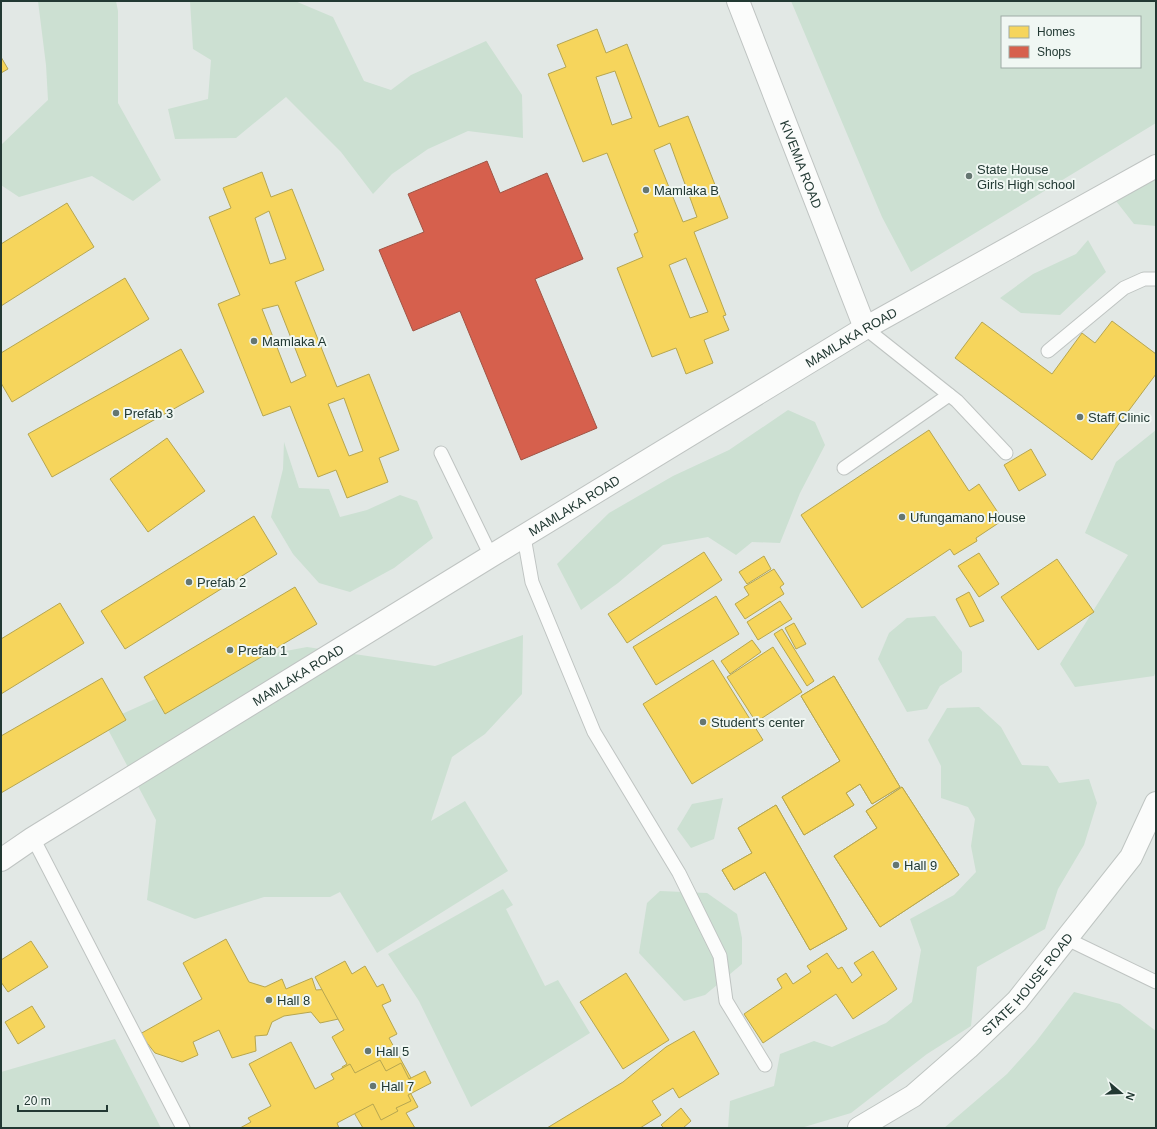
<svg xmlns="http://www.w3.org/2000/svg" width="1157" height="1129" font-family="Arial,sans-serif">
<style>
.green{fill:#cce0d2;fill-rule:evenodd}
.homes{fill:#f6d55c;stroke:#b6a650;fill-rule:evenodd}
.shops{fill:#d6604d;stroke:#a05445}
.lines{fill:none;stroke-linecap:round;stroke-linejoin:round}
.lane-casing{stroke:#bfc4c2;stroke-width:15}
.street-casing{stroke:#bfc4c2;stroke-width:24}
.secondary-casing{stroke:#bfc5c2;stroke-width:24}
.lane{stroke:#fbfcfb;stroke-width:13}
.street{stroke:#fbfcfb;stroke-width:22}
.secondary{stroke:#fbfcfb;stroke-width:22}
.poi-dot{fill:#657671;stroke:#f0f7f3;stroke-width:1.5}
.labels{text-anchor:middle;stroke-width:4;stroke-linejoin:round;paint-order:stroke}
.street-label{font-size:13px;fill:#223933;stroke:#f0f7f3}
.poi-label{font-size:13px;fill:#223933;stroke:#f0f7f3;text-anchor:start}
</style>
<rect width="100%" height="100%" fill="#e2e8e5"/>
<g class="green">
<path d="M 38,1 L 116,1 L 118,11 L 118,103 L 161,180 L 133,201 L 92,176 L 19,197 L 1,185 L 1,145 L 48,100 L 46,65 Z"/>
<path d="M 190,1 L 295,1 L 333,17 L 364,81 L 391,90 L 411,75 L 486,41 L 522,95 L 523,138 L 468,131 L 428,149 L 392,174 L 373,194 L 341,152 L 286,97 L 236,138 L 175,139 L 168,109 L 208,99 L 211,60 L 193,49 Z"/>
<path d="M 791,1 L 1156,1 L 1156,123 L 911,272 L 882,217 ZM 1002,17 L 1140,17 L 1140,67 L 1002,67 Z"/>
<path d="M 1156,177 L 1156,226 L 1134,224 L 1116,201 Z"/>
<path d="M 1088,240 L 1106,272 L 1060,315 L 1021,313 L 1000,298 L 1033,274 L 1076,254 Z"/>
<path d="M 788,410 L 815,422 L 825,445 L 800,493 L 780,543 L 752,542 L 736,555 L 708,537 L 663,545 L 618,583 L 581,610 L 557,564 L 609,513 L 673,476 L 729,450 Z"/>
<path d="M 1156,430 L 1156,671 L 1154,676 L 1075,687 L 1060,664 L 1128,555 L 1085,533 L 1116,462 Z"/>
<path d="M 284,442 L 299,488 L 329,489 L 340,517 L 367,510 L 400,495 L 417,501 L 433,538 L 394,568 L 350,592 L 319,583 L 293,554 L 271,517 L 283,469 Z"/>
<path d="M 935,616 L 962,652 L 962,672 L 940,686 L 927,709 L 907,712 L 878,659 L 889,633 L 907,618 Z"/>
<path d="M 523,635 L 522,694 L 485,734 L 452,757 L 431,821 L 465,801 L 508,871 L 377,953 L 340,892 L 330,897 L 264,897 L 195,919 L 147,900 L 156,820 L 104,722 L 200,679 L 259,656 L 307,647 L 435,666 Z"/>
<path d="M 979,707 L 1001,727 L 1022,765 L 1048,766 L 1059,783 L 1089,779 L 1097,803 L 1084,845 L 1058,889 L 1045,929 L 977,967 L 971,1026 L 927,1054 L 851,1113 L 801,1128 L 728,1128 L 730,1101 L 774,1086 L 780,1054 L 814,1041 L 832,1047 L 886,1023 L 912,1002 L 921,950 L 910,919 L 954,895 L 976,872 L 971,846 L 975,819 L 968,807 L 941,798 L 941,766 L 928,740 L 947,708 Z"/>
<path d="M 723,798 L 714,839 L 691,848 L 677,829 L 692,804 Z"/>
<path d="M 503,889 L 513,905 L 506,909 L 545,986 L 558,980 L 590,1033 L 471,1107 L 419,1001 L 388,954 Z"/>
<path d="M 660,891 L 707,893 L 737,914 L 742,938 L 742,964 L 705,995 L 684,1001 L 639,953 L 647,903 Z"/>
<path d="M 1074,992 L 1120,1004 L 1156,1031 L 1156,1128 L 944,1128 L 1007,1074 L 1035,1043 Z"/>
<path d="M 115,1039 L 161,1128 L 1,1128 L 1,1072 Z"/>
</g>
<g class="homes">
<path d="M 597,29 L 606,53 L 627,44 L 659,127 L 688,116 L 728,218 L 694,232 L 726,315 L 723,316 L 729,330 L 704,340 L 713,363 L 686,374 L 676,348 L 652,357 L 617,268 L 643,257 L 634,234 L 638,232 L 607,153 L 583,162 L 548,74 L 566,67 L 557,45 ZM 615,71 L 632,118 L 612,125 L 596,77 ZM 670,143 L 697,217 L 683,222 L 654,150 ZM 686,258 L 708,312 L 690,318 L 669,265 Z"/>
<path d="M 1,57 L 8,69 L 1,73 Z"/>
<path d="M 262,172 L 271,197 L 292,189 L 324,270 L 295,282 L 337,387 L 369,374 L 399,450 L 379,458 L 388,482 L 347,498 L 336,470 L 318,477 L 290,406 L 263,416 L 218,304 L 240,295 L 209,217 L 231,208 L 223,188 ZM 269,211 L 286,259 L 270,264 L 255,218 ZM 278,305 L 306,376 L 291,383 L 262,309 ZM 344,398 L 363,451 L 349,456 L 328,404 Z"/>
<path d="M 67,203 L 94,247 L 1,306 L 1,244 Z"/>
<path d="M 125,278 L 149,319 L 12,402 L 1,383 L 1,353 Z"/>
<path d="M 1112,321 L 1156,354 L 1156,374 L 1092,460 L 955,358 L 982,322 L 1052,374 L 1082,333 L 1095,343 Z"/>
<path d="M 181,349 L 204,392 L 52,477 L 28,434 Z"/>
<path d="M 929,430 L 969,491 L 979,484 L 1003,520 L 976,538 L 977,541 L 954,555 L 950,549 L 862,608 L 801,515 Z"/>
<path d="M 167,438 L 205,491 L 148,532 L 110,479 Z"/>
<path d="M 1031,449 L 1046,475 L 1019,491 L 1004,465 Z"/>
<path d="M 254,516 L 277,554 L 125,649 L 101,611 Z"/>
<path d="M 704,552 L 722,580 L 627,643 L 608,614 Z"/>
<path d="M 979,553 L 999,584 L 979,597 L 958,566 Z"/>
<path d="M 764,556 L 771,569 L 747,584 L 739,572 Z"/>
<path d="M 1057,559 L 1094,612 L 1038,650 L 1001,597 Z"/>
<path d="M 774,569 L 784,584 L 780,587 L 784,594 L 745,619 L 735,604 L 749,595 L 744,587 Z"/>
<path d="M 295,587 L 317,624 L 165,714 L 144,677 Z"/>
<path d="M 969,592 L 984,621 L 970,627 L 956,599 Z"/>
<path d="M 716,596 L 739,634 L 656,685 L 633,647 Z"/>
<path d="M 780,601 L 792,619 L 758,640 L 747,622 Z"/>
<path d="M 60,603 L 84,643 L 1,694 L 1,639 Z"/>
<path d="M 794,623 L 806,644 L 796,649 L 785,628 Z"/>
<path d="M 782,629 L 814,681 L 807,686 L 774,634 Z"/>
<path d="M 752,640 L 761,652 L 730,674 L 721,661 Z"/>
<path d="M 773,647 L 802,692 L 756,722 L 727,677 Z"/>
<path d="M 713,660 L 763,740 L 692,784 L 643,704 Z"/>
<path d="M 834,676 L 900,787 L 872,804 L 860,784 L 846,793 L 854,805 L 804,835 L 782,797 L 840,761 L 801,696 Z"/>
<path d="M 834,676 L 900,787 L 872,804 L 860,784 L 846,793 L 854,805 L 804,835 L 782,797 L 840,761 L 801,696 Z"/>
<path d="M 102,678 L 126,720 L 1,793 L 1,736 Z"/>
<path d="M 902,787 L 959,875 L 880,927 L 834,856 L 877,828 L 866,811 Z"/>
<path d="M 902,787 L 959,875 L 880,927 L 834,856 L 877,828 L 866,811 Z"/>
<path d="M 776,805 L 847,929 L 810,950 L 765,872 L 734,890 L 722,870 L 752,853 L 738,828 Z"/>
<path d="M 776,805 L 847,929 L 810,950 L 765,872 L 734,890 L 722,870 L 752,853 L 738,828 Z"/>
<path d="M 226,939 L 249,982 L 265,987 L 282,979 L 286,989 L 312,978 L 316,990 L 331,989 L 337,1001 L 351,998 L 357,1015 L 320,1023 L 311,1012 L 284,1016 L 272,1022 L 267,1035 L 255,1036 L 256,1051 L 232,1058 L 219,1030 L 193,1042 L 198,1055 L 182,1062 L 155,1053 L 140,1034 L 202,999 L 183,963 Z"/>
<path d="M 31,941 L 48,967 L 8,992 L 1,982 L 1,960 Z"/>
<path d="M 873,951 L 897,989 L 853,1019 L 836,994 L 763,1043 L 744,1014 L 782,988 L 777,979 L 786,973 L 793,984 L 811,972 L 807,966 L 827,953 L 838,969 L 842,967 L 852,983 L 862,975 L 854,963 Z"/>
<path d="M 345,961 L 352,974 L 365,966 L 377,987 L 383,984 L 391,1001 L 382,1005 L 397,1034 L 389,1038 L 411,1078 L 404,1081 L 418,1107 L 406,1113 L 415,1128 L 363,1128 L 353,1111 L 362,1105 L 342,1067 L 347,1064 L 332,1037 L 344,1030 L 315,977 Z"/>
<path d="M 626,973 L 669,1040 L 623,1069 L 580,1002 Z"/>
<path d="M 32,1006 L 45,1027 L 18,1044 L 5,1022 Z"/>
<path d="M 694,1031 L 719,1074 L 679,1098 L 673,1088 L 652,1101 L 661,1115 L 640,1128 L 547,1128 L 623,1082 L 666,1047 Z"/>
<path d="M 291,1042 L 315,1089 L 334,1079 L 331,1074 L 350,1064 L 355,1073 L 380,1060 L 386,1071 L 401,1063 L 409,1079 L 425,1071 L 431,1083 L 408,1095 L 411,1101 L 396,1108 L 398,1111 L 381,1120 L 373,1104 L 337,1123 L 339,1128 L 240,1128 L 251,1122 L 248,1118 L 271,1106 L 249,1064 Z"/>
<path d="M 681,1108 L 691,1121 L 683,1128 L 664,1128 L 661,1125 Z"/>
</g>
<path class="shops" d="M 487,161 L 500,193 L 547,173 L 583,259 L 535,279 L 597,428 L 521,460 L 460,311 L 413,331 L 379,250 L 424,232 L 408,194 Z"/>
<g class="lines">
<defs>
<g id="lane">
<path d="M 865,328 L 957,401 L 1006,453"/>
<path d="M 1048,351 L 1124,288 L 1144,279 L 1156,279"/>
<path d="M 441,453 L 491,556"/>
<path d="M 844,468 L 949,395"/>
<path d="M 524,537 L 532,582 L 594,732 L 679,873 L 720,956 L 726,1001 L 765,1065"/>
<path d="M 33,838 L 183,1128"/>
<path d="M 1067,939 L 1156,982"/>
</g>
<g id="street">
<path id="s1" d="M 738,1 L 865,328"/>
<path id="s2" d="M 1,860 L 33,838 L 491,556 L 865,328 L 1156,166"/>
</g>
<g id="secondary">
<path id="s3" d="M 859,1128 L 913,1096 L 968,1048 L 1017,1001 L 1131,857 L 1156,803"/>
</g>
</defs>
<use href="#lane" class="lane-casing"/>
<use href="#street" class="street-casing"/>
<use href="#secondary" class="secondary-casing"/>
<use href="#lane" class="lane"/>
<use href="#street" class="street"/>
<use href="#secondary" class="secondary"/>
</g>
<g class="poi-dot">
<circle cx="969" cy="176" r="4"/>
<circle cx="646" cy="190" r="4"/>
<circle cx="254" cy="341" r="4"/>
<circle cx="116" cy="413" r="4"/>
<circle cx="1080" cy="417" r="4"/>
<circle cx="902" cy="517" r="4"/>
<circle cx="189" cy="582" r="4"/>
<circle cx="230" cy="650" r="4"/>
<circle cx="703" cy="722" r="4"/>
<circle cx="896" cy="865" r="4"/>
<circle cx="269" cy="1000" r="4"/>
<circle cx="368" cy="1051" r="4"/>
<circle cx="373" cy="1086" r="4"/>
</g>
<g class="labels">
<g class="street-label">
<text dy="5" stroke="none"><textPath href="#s1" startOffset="175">KIVEMIA ROAD</textPath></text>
<text dy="5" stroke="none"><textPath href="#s2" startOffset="998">MAMLAKA ROAD</textPath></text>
<text dy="5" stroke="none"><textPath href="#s2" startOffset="674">MAMLAKA ROAD</textPath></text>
<text dy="5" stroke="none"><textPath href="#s2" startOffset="350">MAMLAKA ROAD</textPath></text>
<text dy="5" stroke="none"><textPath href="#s3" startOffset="223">STATE HOUSE ROAD</textPath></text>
</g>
<g class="poi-label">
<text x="977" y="174">State House<tspan x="977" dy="15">Girls High school</tspan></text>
<text x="654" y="195">Mamlaka B</text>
<text x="262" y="346">Mamlaka A</text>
<text x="124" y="418">Prefab 3</text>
<text x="1088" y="422">Staff Clinic</text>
<text x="910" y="522">Ufungamano House</text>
<text x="197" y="587">Prefab 2</text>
<text x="238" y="655">Prefab 1</text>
<text x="711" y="727">Student's center</text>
<text x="904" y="870">Hall 9</text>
<text x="277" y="1005">Hall 8</text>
<text x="376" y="1056">Hall 5</text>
<text x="381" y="1091">Hall 7</text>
</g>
</g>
<rect width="1157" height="1129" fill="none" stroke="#223933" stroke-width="4"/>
<rect x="1001" y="16" width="140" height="52" fill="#f0f7f3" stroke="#9eaba6"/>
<rect x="1009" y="26" width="20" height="12" fill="#f6d55c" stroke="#9eaba6"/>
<text x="1037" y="36" font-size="12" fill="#223933">Homes</text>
<rect x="1009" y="46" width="20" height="12" fill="#d6604d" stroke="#9eaba6"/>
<text x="1037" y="56" font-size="12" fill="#223933">Shops</text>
<g transform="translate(1121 1093) rotate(109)" stroke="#f0f7f3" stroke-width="3" paint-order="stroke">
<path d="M0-3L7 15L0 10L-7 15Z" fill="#223933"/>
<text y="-6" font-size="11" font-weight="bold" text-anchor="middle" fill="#223933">N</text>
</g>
<path d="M18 1105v6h89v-6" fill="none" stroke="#223933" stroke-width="2"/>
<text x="24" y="1105" font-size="12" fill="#223933" stroke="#f0f7f3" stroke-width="3" paint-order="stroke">20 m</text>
</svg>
